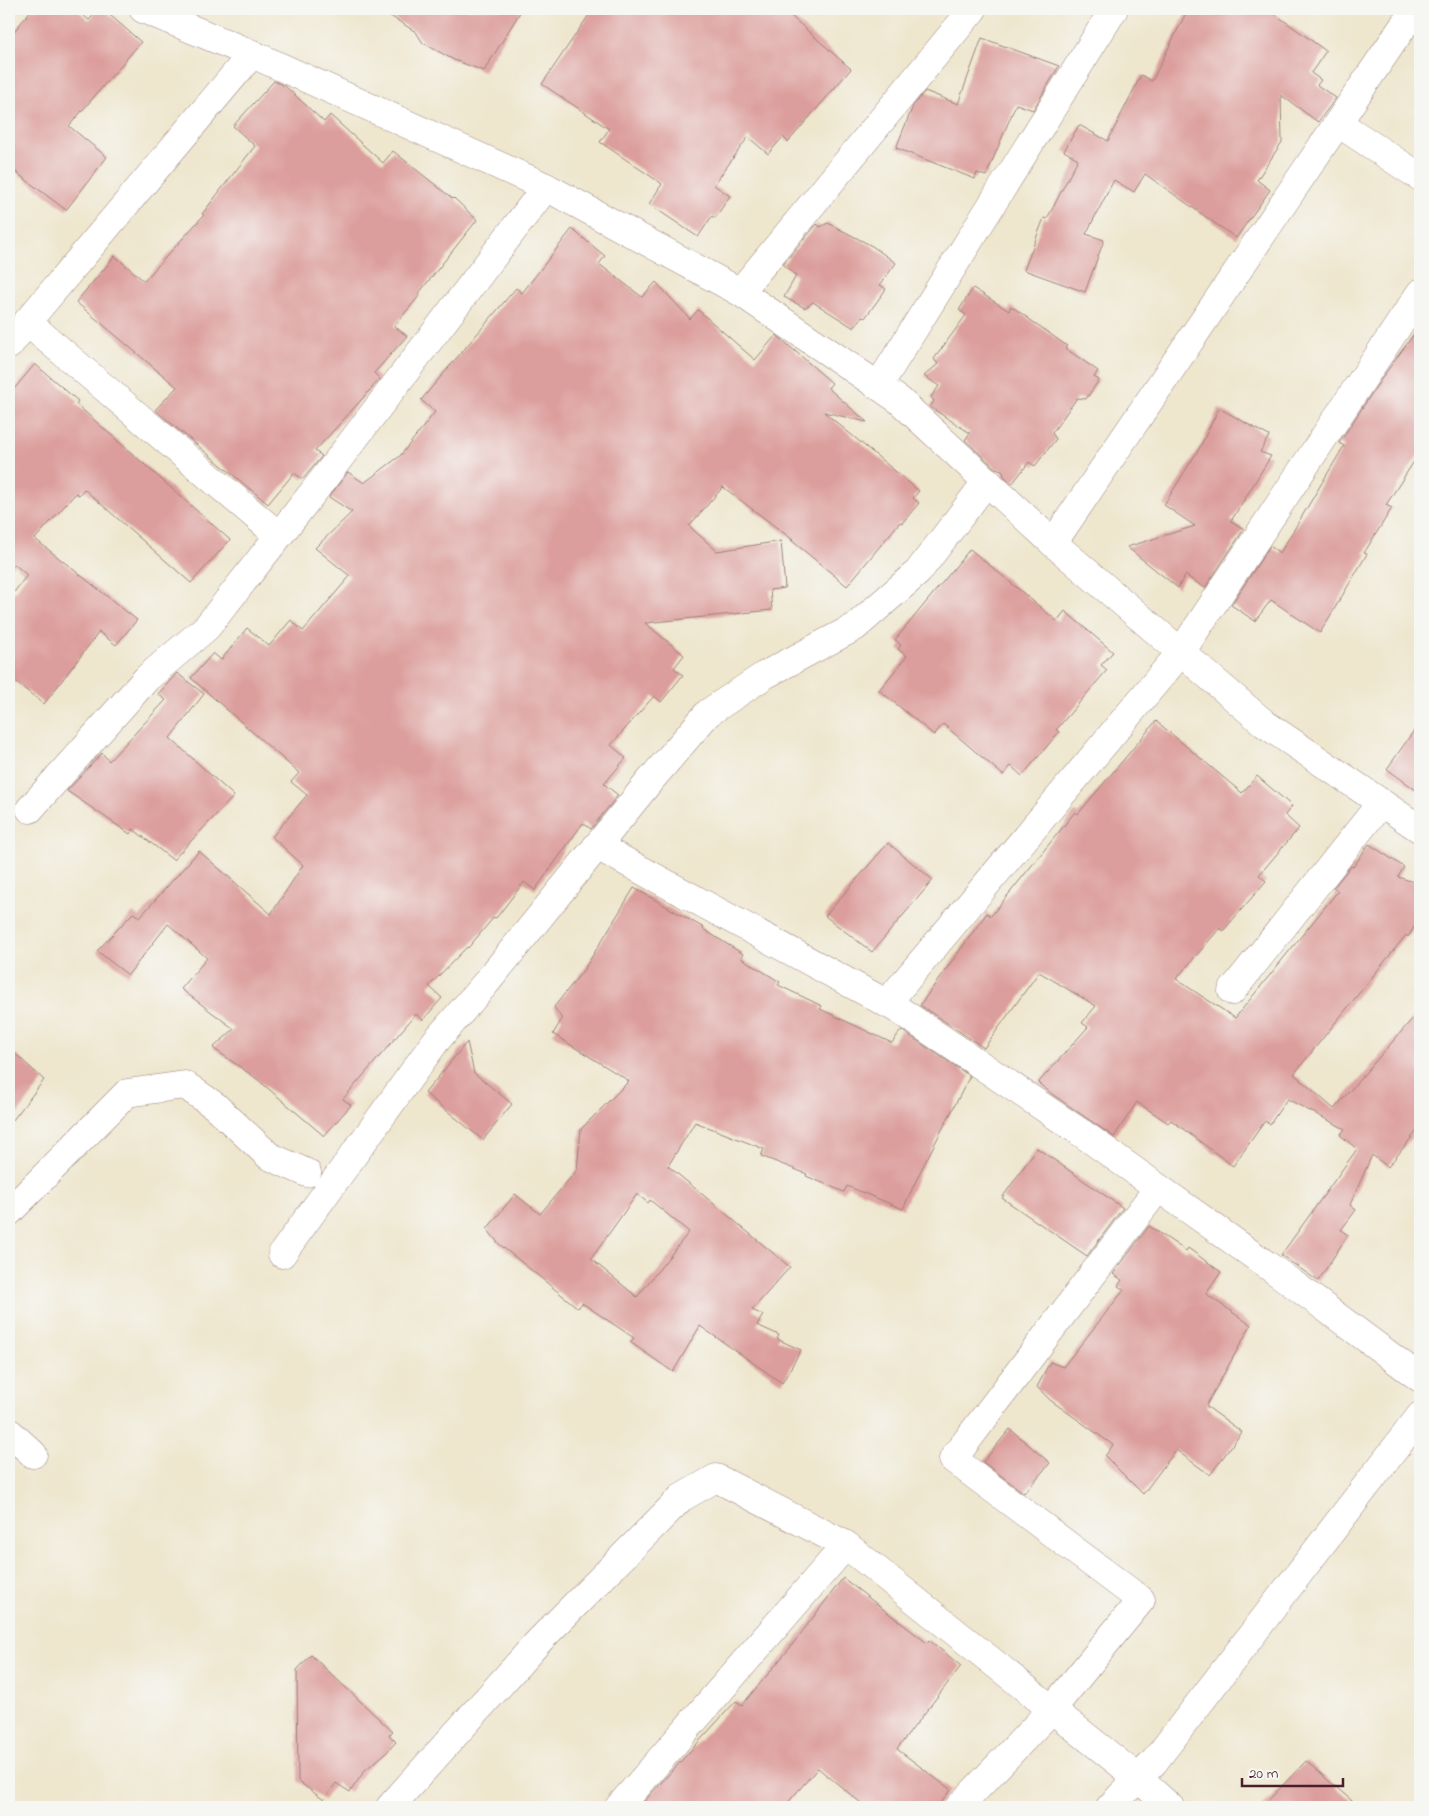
<svg xmlns="http://www.w3.org/2000/svg" width="1429" height="1816" font-family="'Indie Flower',sans-serif">
<style>
.building{fill:#dc9e9c;fill-rule:evenodd}
.lines{fill:none;stroke-linecap:round;stroke-linejoin:round}
.minor-casing{stroke:#9c827c;stroke-width:29}
.minor{stroke:#fff;stroke-width:28}
</style>
<rect width="100%" height="100%" fill="#f6f6f2"/>
<filter id="ink" filterUnits="userSpaceOnUse"><feTurbulence type="fractalNoise" baseFrequency=".02" numOctaves="2"/><feDisplacementMap in="SourceGraphic" scale="10" xChannelSelector="R" yChannelSelector="G"/><feConvolveMatrix kernelMatrix="1 2 1 2 8 2 1 2 1" color-interpolation-filters="sRGB"/></filter>
<filter id="wash" filterUnits="userSpaceOnUse"><feTurbulence type="fractalNoise" baseFrequency=".0096" numOctaves="4" result="noise"/><feDisplacementMap in="SourceGraphic" scale="20" xChannelSelector="R" yChannelSelector="G"/><feGaussianBlur stdDeviation="1.12" result="paint"/><feColorMatrix in="noise" values="0 0 0 0 0 0 0 0 0 0 0 0 0 0 0 0 0 1.4 0 .05"/><feComposite in="paint" operator="in"/></filter>
<g filter="url(#wash)">
<rect width="100%" height="100%" fill="#eee6cd"/>
<g id="blocks">
<g class="building">
<path d="M 32,9 L 76,9 L 89,20 L 99,9 L 103,9 L 141,42 L 69,126 L 107,157 L 66,210 L 9,167 L 9,38 Z"/>
<path d="M 379,9 L 522,9 L 484,71 L 454,60 L 423,43 L 416,32 Z"/>
<path d="M 593,9 L 783,9 L 851,69 L 788,142 L 783,137 L 768,154 L 748,137 L 714,185 L 730,196 L 715,218 L 712,216 L 698,237 L 649,204 L 662,184 L 600,142 L 609,129 L 542,84 Z"/>
<path d="M 1188,9 L 1268,9 L 1326,51 L 1311,73 L 1321,80 L 1317,85 L 1336,98 L 1318,122 L 1281,95 L 1282,142 L 1257,180 L 1270,190 L 1236,238 L 1145,174 L 1134,192 L 1114,180 L 1086,234 L 1104,240 L 1085,292 L 1024,270 L 1044,218 L 1047,219 L 1078,159 L 1064,151 L 1079,125 L 1108,141 L 1141,75 L 1152,81 Z"/>
<path d="M 982,38 L 1059,66 L 1033,110 L 1016,104 L 986,176 L 977,173 L 975,179 L 896,148 L 913,106 L 925,91 L 958,104 Z"/>
<path d="M 274,81 L 285,86 L 324,122 L 330,115 L 383,163 L 393,151 L 453,199 L 454,198 L 477,220 L 419,293 L 420,295 L 394,326 L 407,336 L 374,373 L 380,379 L 315,451 L 322,456 L 303,479 L 294,473 L 268,504 L 155,410 L 177,387 L 76,302 L 115,256 L 144,281 L 204,215 L 202,214 L 255,146 L 233,126 Z"/>
<path d="M 828,223 L 872,246 L 896,263 L 880,285 L 886,289 L 865,318 L 862,317 L 854,328 L 813,302 L 805,308 L 784,297 L 796,276 L 783,264 L 817,224 L 820,227 Z"/>
<path d="M 572,229 L 605,256 L 599,264 L 642,297 L 656,282 L 690,319 L 698,310 L 755,360 L 776,335 L 780,338 L 832,383 L 828,388 L 867,422 L 824,412 L 919,491 L 913,498 L 919,503 L 902,523 L 900,522 L 847,586 L 791,540 L 793,540 L 723,487 L 689,526 L 717,551 L 781,541 L 785,588 L 770,590 L 772,610 L 645,623 L 684,655 L 674,668 L 683,675 L 661,702 L 654,696 L 611,745 L 626,758 L 604,784 L 618,795 L 591,829 L 583,823 L 535,890 L 524,882 L 496,918 L 494,917 L 468,948 L 467,947 L 429,986 L 442,998 L 423,1020 L 416,1014 L 343,1099 L 351,1105 L 324,1136 L 257,1079 L 213,1048 L 234,1029 L 181,989 L 207,958 L 168,924 L 128,975 L 97,951 L 133,913 L 140,917 L 199,851 L 271,914 L 303,865 L 272,837 L 307,795 L 291,782 L 299,773 L 191,678 L 213,653 L 221,660 L 247,628 L 269,646 L 291,620 L 303,631 L 350,576 L 315,548 L 352,512 L 329,497 L 348,472 L 364,483 L 400,456 L 435,412 L 421,400 L 516,288 L 522,293 Z"/>
<path d="M 973,288 L 1009,311 L 1011,306 L 1067,346 L 1065,348 L 1098,371 L 1094,377 L 1099,380 L 1086,399 L 1077,398 L 1052,433 L 1056,439 L 1035,466 L 1029,462 L 1012,484 L 1004,476 L 1002,470 L 995,468 L 965,440 L 970,433 L 930,407 L 934,401 L 931,397 L 939,386 L 924,376 L 938,364 L 934,359 L 966,315 L 959,310 Z"/>
<path d="M 1420,326 L 1420,452 L 1386,505 L 1392,508 L 1364,553 L 1367,554 L 1320,633 L 1271,600 L 1255,621 L 1231,605 L 1270,546 L 1280,553 L 1344,446 L 1339,443 L 1384,375 Z"/>
<path d="M 35,364 L 78,401 L 76,404 L 230,540 L 191,583 L 84,489 L 79,495 L 76,493 L 35,539 L 137,620 L 116,645 L 99,632 L 44,704 L 9,677 L 9,599 L 27,575 L 14,564 L 9,570 L 9,395 Z"/>
<path d="M 1219,408 L 1269,436 L 1260,452 L 1271,456 L 1231,521 L 1244,529 L 1205,588 L 1185,575 L 1178,588 L 1127,547 L 1195,526 L 1164,505 L 1200,447 Z"/>
<path d="M 970,549 L 1057,621 L 1065,611 L 1113,652 L 1101,665 L 1107,670 L 1056,730 L 1059,732 L 1022,776 L 1011,766 L 1003,775 L 943,724 L 934,735 L 879,690 L 907,656 L 898,649 L 901,645 L 895,640 Z"/>
<path d="M 177,673 L 204,694 L 170,738 L 234,796 L 173,860 L 133,829 L 130,834 L 67,791 L 102,753 L 109,761 L 166,700 L 158,694 Z"/>
<path d="M 1156,721 L 1242,793 L 1257,776 L 1292,806 L 1285,815 L 1299,828 L 1259,875 L 1266,881 L 1223,931 L 1220,928 L 1176,979 L 1235,1018 L 1338,891 L 1333,888 L 1351,866 L 1353,867 L 1369,844 L 1404,867 L 1398,877 L 1420,884 L 1420,918 L 1408,937 L 1406,935 L 1294,1074 L 1334,1109 L 1420,1010 L 1420,1127 L 1388,1167 L 1372,1155 L 1350,1205 L 1356,1210 L 1341,1230 L 1348,1235 L 1318,1281 L 1281,1255 L 1357,1149 L 1340,1135 L 1345,1129 L 1287,1099 L 1270,1124 L 1265,1121 L 1233,1166 L 1171,1120 L 1168,1123 L 1137,1102 L 1114,1137 L 1052,1094 L 1038,1083 L 1088,1027 L 1082,1023 L 1096,1006 L 1039,972 L 984,1048 L 920,1005 L 987,913 L 991,916 L 1075,812 L 1078,814 Z"/>
<path d="M 1420,722 L 1420,793 L 1387,769 Z"/>
<path d="M 888,843 L 933,880 L 872,952 L 825,916 Z"/>
<path d="M 634,888 L 704,928 L 703,929 L 743,954 L 741,958 L 780,982 L 778,985 L 822,1006 L 820,1009 L 892,1043 L 901,1030 L 970,1076 L 920,1172 L 903,1209 L 847,1186 L 844,1192 L 806,1176 L 807,1174 L 761,1156 L 764,1149 L 695,1122 L 668,1166 L 790,1267 L 752,1310 L 763,1315 L 757,1325 L 779,1335 L 777,1339 L 801,1350 L 782,1383 L 700,1326 L 673,1372 L 630,1342 L 634,1338 L 582,1303 L 578,1308 L 499,1244 L 487,1229 L 515,1194 L 540,1214 L 577,1170 L 581,1129 L 629,1081 L 553,1034 L 562,1019 L 554,1007 L 585,968 ZM 637,1194 L 648,1203 L 650,1200 L 689,1232 L 637,1297 L 591,1259 Z"/>
<path d="M 467,1042 L 474,1073 L 512,1104 L 483,1140 L 425,1093 Z"/>
<path d="M 9,1048 L 44,1080 L 9,1125 Z"/>
<path d="M 1037,1148 L 1123,1208 L 1087,1256 L 1002,1198 Z"/>
<path d="M 1149,1226 L 1186,1251 L 1188,1248 L 1221,1272 L 1206,1294 L 1251,1325 L 1206,1406 L 1242,1432 L 1210,1475 L 1176,1450 L 1143,1494 L 1105,1456 L 1113,1445 L 1050,1400 L 1037,1387 L 1050,1362 L 1063,1367 L 1124,1290 L 1118,1286 L 1122,1280 L 1113,1274 Z"/>
<path d="M 1010,1429 L 1050,1463 L 1024,1493 L 983,1462 Z"/>
<path d="M 843,1578 L 927,1643 L 929,1640 L 961,1666 L 897,1749 L 951,1790 L 937,1807 L 866,1807 L 818,1768 L 784,1807 L 639,1807 L 736,1701 L 742,1705 L 789,1649 Z"/>
<path d="M 311,1655 L 393,1732 L 389,1735 L 396,1742 L 386,1753 L 365,1770 L 350,1792 L 336,1783 L 324,1800 L 298,1781 L 297,1670 Z"/>
<path d="M 1306,1761 L 1359,1807 L 1262,1807 Z"/>
</g>
</g>
</g>
<g filter="url(#ink)">
<use href="#blocks" fill-opacity="0" stroke="#9c827c" stroke-width="1"/>
<g class="lines">
<defs>
<g id="minor">
<path d="M 143,9 L 252,54 L 546,187 L 740,292 L 899,400 L 1053,543 L 1265,724 L 1420,829"/>
<path d="M 1338,123 L 1420,177"/>
<path d="M 740,292 L 973,9"/>
<path d="M 27,322 L 252,54"/>
<path d="M 9,345 L 27,322 L 278,535"/>
<path d="M 879,385 L 1114,9"/>
<path d="M 1053,543 L 1415,9"/>
<path d="M 30,809 L 147,678 L 207,627 L 322,481 L 546,187"/>
<path d="M 597,846 L 899,1010 L 1080,1132 L 1281,1275 L 1420,1378"/>
<path d="M 1232,991 L 1381,803"/>
<path d="M 887,1003 L 1181,652 L 1420,293"/>
<path d="M 9,1212 L 127,1093 L 185,1085 L 215,1106 L 269,1156 L 307,1173"/>
<path d="M 282,1254 L 435,1042 L 486,983 L 649,782 L 708,713 L 765,675 L 855,627 L 918,572 L 987,481"/>
<path d="M 9,1432 L 33,1454"/>
<path d="M 390,1807 L 540,1640 L 681,1498 L 716,1478 L 846,1545 L 1138,1778 L 1170,1807"/>
<path d="M 619,1807 L 846,1545"/>
<path d="M 959,1807 L 1052,1709 L 1141,1600 L 953,1459 L 1158,1188"/>
<path d="M 1110,1807 L 1154,1762 L 1420,1416"/>
</g>
</defs>
<use href="#minor" class="minor-casing"/>
<use href="#minor" class="minor"/>
</g>
</g>
<rect width="1429" height="1816" fill="none" stroke="#f6f6f2" stroke-width="30"/>
<path d="M1242 1778v8h101v-8" fill="none" stroke="#4a1f2b" stroke-width="2.5"/>
<text x="1249" y="1778" font-size="15" fill="#4a1f2b" stroke="#f6f6f2" stroke-width="4" paint-order="stroke">20 m</text>
</svg>
